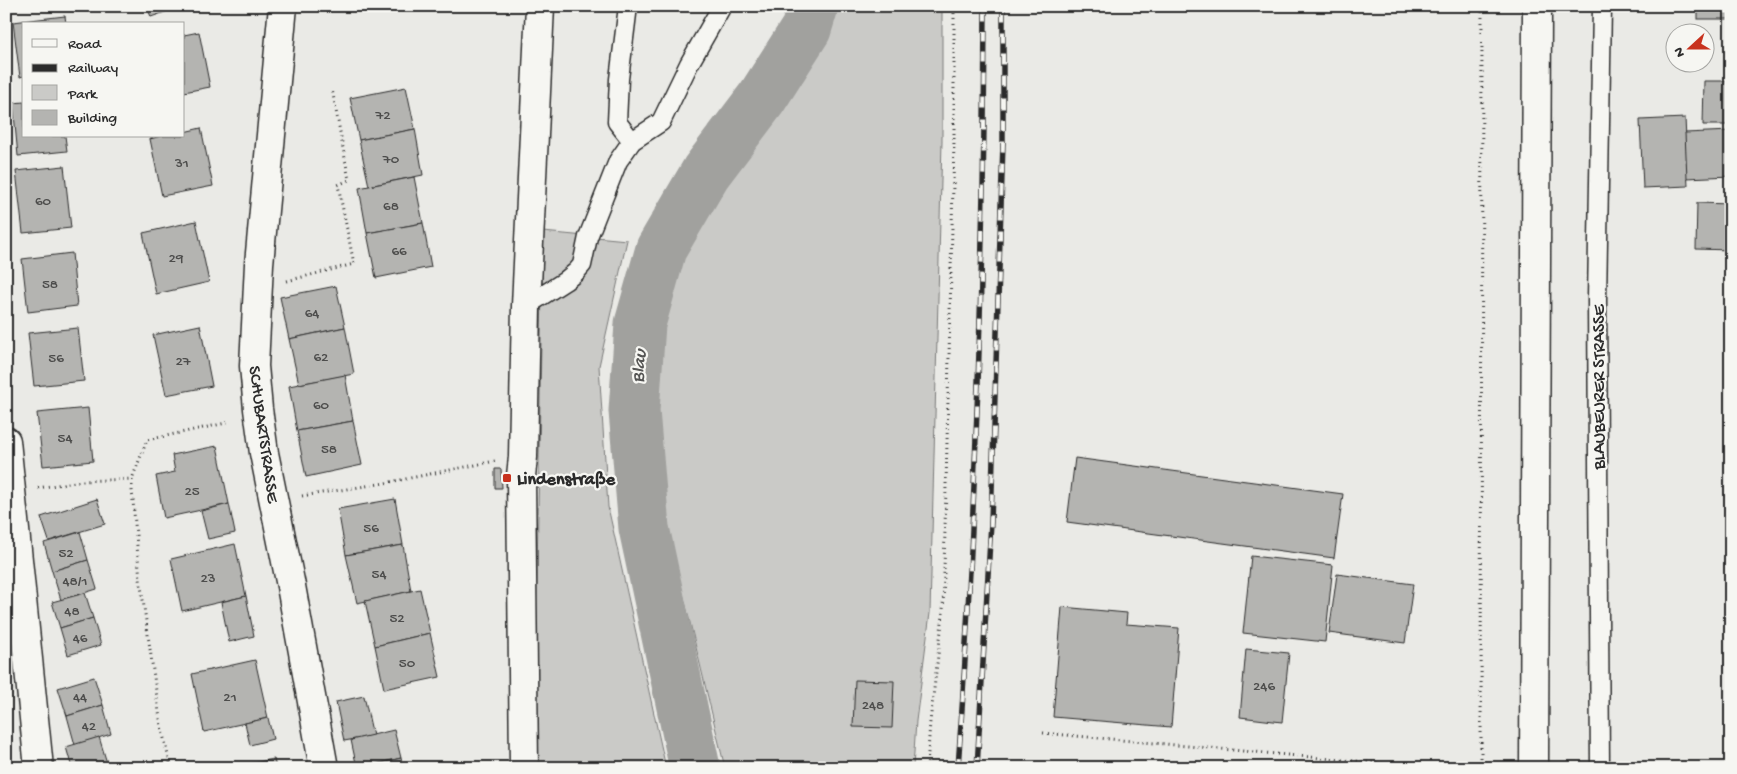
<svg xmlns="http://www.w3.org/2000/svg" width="1737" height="774" font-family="'Gochi Hand',sans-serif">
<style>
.green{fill:#cacac7;stroke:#7a7a79}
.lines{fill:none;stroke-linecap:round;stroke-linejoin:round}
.river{stroke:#a1a19e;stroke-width:51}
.building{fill:#b4b4b1;stroke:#2b2b2b}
.lane-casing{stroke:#2b2b2b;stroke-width:21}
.street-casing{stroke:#2b2b2b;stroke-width:31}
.secondary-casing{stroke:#2b2b2b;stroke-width:31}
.primary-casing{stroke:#2b2b2b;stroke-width:31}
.path{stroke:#2b2b2b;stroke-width:3;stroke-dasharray:1 4;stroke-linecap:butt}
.lane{stroke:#f6f6f2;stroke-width:18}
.street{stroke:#f6f6f2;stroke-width:28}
.secondary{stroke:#f6f6f2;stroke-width:28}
.primary{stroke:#f6f6f2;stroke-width:28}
.rail-casing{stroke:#2b2b2b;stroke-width:5.5}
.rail{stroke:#f6f6f2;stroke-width:4;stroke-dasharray:11;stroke-linecap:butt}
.poi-dot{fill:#c8321e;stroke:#f6f6f2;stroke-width:2}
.labels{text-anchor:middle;stroke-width:4.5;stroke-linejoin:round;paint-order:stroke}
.number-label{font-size:15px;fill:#4d4d4c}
.street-label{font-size:18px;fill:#2b2b2b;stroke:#f6f6f2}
.poi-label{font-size:18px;font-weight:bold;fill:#2b2b2b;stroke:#f6f6f2;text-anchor:start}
.water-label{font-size:19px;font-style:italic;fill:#545453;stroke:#f6f6f2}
</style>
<rect width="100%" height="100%" fill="#eaeae6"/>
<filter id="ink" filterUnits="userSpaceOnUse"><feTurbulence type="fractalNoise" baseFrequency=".02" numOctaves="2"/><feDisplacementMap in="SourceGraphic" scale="10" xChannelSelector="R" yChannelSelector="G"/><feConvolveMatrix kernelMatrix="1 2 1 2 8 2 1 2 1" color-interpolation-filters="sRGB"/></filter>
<g filter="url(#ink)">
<g class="green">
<path d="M 830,6 L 942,6 L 942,141 L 930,613 L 916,721 L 913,768 L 725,768 L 667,527 L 653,418 L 653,325 L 672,258 L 713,184 L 812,54 Z"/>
<path d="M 543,232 L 627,240 L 599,366 L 608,507 L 666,768 L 537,768 L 535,686 Z"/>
</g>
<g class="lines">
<path class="river" d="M 695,768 L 644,528 L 634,411 L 640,324 L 661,249 L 706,172 L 762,98 L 806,29 L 813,6"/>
</g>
<g class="building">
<path d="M 147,6 L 182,6 L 151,17 Z"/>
<rect x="1698" y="6" width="33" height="13"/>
<path d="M 65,16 L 66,24 L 24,24 L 24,76 L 20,77 L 13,22 Z"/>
<path d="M 199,32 L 210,87 L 184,92 L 184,35 Z"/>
<path d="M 1704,81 L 1731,81 L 1731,125 L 1703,125 Z"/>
<path d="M 406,87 L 415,129 L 359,140 L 350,98 Z"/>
<path d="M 24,102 L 24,136 L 65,136 L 67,151 L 18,156 L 13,103 Z"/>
<path d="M 1685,118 L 1688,186 L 1643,188 L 1640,120 Z"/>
<path d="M 201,128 L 213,186 L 162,196 L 150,139 L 161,136 L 184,136 L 184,132 Z"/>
<path d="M 415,129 L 423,175 L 369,186 L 359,140 Z"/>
<path d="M 1731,131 L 1731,176 L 1687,178 L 1685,133 Z"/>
<path d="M 64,166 L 71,228 L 23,233 L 16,171 Z"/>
<path d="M 414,177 L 423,223 L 367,233 L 359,188 Z"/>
<path d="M 1697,203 L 1731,204 L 1731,250 L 1696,249 Z"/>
<path d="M 196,221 L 209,282 L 156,294 L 143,233 Z"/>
<path d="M 423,223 L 431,267 L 376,278 L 367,233 Z"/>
<path d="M 72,253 L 77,306 L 28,312 L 22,259 Z"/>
<path d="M 336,286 L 345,327 L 289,339 L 280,297 Z"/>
<path d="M 200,325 L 212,386 L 166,395 L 153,335 Z"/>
<path d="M 345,327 L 354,374 L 299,384 L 289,339 Z"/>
<path d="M 78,328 L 84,381 L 34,386 L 28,333 Z"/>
<path d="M 345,375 L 353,421 L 297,431 L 289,386 Z"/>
<path d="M 88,408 L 93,461 L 43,466 L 37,413 Z"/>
<path d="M 353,421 L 362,465 L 306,477 L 297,431 Z"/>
<path d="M 217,446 L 229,504 L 164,518 L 156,476 L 175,472 L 172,455 Z"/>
<path d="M 1075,458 L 1343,494 L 1334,558 L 1067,522 Z"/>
<path d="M 495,469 L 501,469 L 502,488 L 495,488 Z"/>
<path d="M 97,499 L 105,524 L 49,541 L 41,517 Z"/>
<path d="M 395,499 L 403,545 L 346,555 L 338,509 Z"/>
<path d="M 229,504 L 235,533 L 208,539 L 201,511 Z"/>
<path d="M 80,532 L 88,560 L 52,571 L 44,543 Z"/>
<path d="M 235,544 L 246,596 L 182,611 L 171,559 Z"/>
<path d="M 403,545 L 411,591 L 357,603 L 346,555 Z"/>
<path d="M 1251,556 L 1333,565 L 1325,642 L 1243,633 Z"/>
<path d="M 88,560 L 97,589 L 61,600 L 52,571 Z"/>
<path d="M 1337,574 L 1413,584 L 1405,643 L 1329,633 Z"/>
<path d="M 420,589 L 430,633 L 375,646 L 365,601 Z"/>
<path d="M 85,593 L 93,618 L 60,628 L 52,602 Z"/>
<path d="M 246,596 L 254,636 L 229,642 L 221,602 Z"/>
<path d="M 1062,607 L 1127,613 L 1126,624 L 1179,628 L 1171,727 L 1053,717 Z"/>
<path d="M 93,618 L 101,645 L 68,655 L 60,628 Z"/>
<path d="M 430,633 L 440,677 L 384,689 L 375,646 Z"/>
<path d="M 1246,649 L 1289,653 L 1282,722 L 1240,717 Z"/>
<path d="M 255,660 L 268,718 L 204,732 L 192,674 Z"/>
<path d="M 94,677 L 103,705 L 67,716 L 58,688 Z"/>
<path d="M 855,680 L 894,681 L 892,728 L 853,727 Z"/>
<path d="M 364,696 L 373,736 L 344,741 L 336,702 Z"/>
<path d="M 103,705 L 111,734 L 75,745 L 67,716 Z"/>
<path d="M 268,718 L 273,739 L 250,745 L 245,723 Z"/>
<path d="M 394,730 L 401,758 L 357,768 L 351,740 Z"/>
<path d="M 99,737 L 107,763 L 92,768 L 72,768 L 66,747 Z"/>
<path d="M 401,758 L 403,768 L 361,768 Z"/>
<path d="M 274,759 L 276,768 L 228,768 Z"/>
</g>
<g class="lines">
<defs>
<g id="lane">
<path d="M 628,6 L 619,79 L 617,122 L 632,141"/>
<path d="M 526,306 L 565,281 L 576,272 L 582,265 L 588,237 L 618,161 L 632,141 L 661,122 L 689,64 L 722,6"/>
<path d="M 1600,768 L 1597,300 L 1602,6"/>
</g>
<g id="street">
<path d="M 283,6 L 259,264 L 254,366 L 258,409 L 264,453 L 291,586 L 324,768"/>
<path d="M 6,441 L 39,768"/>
</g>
<path id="secondary" d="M 524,768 L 521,476 L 523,457 L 526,306 L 540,6"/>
<path id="primary" d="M 1534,768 L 1537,6"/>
</defs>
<use href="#lane" class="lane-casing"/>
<use href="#street" class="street-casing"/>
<use href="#secondary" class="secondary-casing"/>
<use href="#primary" class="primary-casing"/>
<g class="path">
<path d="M 287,281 L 354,264 L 338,185 L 349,180 L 332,89"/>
<path d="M 38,488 L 81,481 L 132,479"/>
<path d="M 302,496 L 385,483 L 495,461"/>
<path d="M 1043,733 L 1432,768"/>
<path d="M 171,768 L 161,726 L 140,579 L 132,490 L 132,479 L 147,440 L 231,422"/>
<path d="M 927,768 L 930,722 L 943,614 L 954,141 L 954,6"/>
<path d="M 1481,768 L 1482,6"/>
</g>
<use href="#lane" class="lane"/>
<use href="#street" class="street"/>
<use href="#secondary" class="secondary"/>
<use href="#primary" class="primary"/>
<defs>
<g id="rail">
<path d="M 958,768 C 976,515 984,260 985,6"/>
<path d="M 977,768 L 991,522 L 1003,143 L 1003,6"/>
</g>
</defs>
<use href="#rail" class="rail-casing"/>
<use href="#rail" class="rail"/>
</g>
</g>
<rect class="poi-dot" x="502" y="473" width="10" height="10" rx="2.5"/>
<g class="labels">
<g class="number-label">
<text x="383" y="119">72</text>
<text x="391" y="163">70</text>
<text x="182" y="167">31</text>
<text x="43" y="205">60</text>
<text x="391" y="210">68</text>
<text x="399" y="255">66</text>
<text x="176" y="262">29</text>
<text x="50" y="288">58</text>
<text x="312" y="317">64</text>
<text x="321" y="361">62</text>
<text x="56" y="362">56</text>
<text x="183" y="365">27</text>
<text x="321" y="409">60</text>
<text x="65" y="442">54</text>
<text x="329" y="453">58</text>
<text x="192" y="495">25</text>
<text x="371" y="532">56</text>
<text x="66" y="557">52</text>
<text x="379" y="578">54</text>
<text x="208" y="582">23</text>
<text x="75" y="585">48/1</text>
<text x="72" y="615">48</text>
<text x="397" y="622">52</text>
<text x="80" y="642">46</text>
<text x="407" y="667">50</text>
<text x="1264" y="690">246</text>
<text x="80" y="701">44</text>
<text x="230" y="701">21</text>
<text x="873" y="709">248</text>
<text x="89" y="730">42</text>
</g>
<g class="street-label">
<text transform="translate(1598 387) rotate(-90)" y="6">BLAUBEURER STRASSE</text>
<text transform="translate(265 434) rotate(82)" y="6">SCHUBARTSTRASSE</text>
</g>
<g class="poi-label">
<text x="517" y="484">Lindenstraße</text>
</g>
<g class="water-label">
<text transform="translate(637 366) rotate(-86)" y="7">Blau</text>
</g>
</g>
<rect width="1737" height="774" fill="none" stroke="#f6f6f2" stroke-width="25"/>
<rect x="12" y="12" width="1712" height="749" fill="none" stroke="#2b2b2b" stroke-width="2" filter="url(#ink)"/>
<rect x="22" y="22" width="162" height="115" fill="#f6f6f2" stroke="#a5a5a2"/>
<rect x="32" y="39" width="25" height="8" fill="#f6f6f2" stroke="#a5a5a2"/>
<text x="68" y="48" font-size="15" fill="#2b2b2b">Road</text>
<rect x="32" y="64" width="25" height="8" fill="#2b2b2b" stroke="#a5a5a2"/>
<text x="68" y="72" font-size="15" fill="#2b2b2b">Railway</text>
<rect x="32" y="85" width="25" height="15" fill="#cacac7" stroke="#a5a5a2"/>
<text x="68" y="98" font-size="15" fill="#2b2b2b">Park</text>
<rect x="32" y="110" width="25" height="15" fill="#b4b4b1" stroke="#a5a5a2"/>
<text x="68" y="122" font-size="15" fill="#2b2b2b">Building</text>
<g transform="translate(1690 48) rotate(249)"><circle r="24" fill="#f6f6f2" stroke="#a5a5a2"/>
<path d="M0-4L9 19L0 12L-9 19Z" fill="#c8321e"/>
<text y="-8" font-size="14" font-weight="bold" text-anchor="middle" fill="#2b2b2b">N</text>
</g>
</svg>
